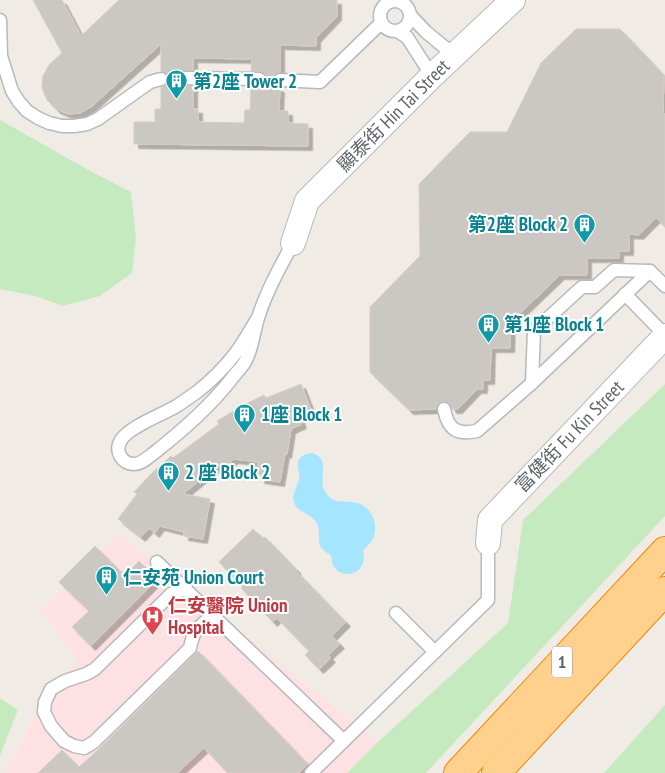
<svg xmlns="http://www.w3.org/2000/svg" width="665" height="773" font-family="'PT Sans Narrow','Noto Sans TC',sans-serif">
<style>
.medical{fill:#fde1e3}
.green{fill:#c6eac0}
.water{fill:#a6e5ff}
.building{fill:#cbc7c2;stroke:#d6cdc3;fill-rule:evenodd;filter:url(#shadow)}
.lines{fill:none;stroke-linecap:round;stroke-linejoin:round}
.lane-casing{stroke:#b6b9bd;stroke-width:15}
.street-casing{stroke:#b6b9bd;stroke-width:26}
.highway-casing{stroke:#f58500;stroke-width:30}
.lane{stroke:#fff;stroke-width:12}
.street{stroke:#fff;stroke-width:24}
.highway{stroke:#ffd18d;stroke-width:28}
.labels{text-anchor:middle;stroke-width:4;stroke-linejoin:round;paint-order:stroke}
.shield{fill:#fff;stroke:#8e9295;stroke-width:1}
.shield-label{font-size:18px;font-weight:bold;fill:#5d6367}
.culture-label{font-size:19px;font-weight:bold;fill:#0d838f;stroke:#fff;text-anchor:start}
.street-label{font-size:19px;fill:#5d6367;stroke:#fff}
.health-label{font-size:19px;font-weight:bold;fill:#be3a42;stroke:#fff;text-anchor:start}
</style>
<defs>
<filter id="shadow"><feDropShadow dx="4.5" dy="4.5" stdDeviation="0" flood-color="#0004"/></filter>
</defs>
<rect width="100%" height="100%" fill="#f0ece5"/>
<path class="medical" d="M 118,533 L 378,742 L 347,773 L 6,773 L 44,696 L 78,660 L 40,610 Z"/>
<g class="green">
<path d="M 0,120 L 92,172 L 131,192 L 136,239 L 132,273 L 100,296 L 63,306 L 35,296 L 0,289 Z"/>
<path d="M 665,384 L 665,516 L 426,773 L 347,773 L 378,742 L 508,623 L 523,520 Z"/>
<path d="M 0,698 L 18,710 L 0,756 Z"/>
<path d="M 665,705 L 665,773 L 604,773 Z"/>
</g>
<path class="water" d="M 312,453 C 333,459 316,480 326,493 C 333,503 340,501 350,502 C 364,502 375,513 375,527 C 376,537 370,544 363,550 C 370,579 331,583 331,555 C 311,545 324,536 316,522 C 311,514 300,513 295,505 C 290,495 297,489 299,479 C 300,473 296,466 299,460 C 301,455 306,454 312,453 Z"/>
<g class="building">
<path d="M 33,0 L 62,0 L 81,36 L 119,0 L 337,0 L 337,16 L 316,38 L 316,46 L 280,45 L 280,72 L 273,75 L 272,79 L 273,84 L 276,87 L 280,88 L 279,111 L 288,111 L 288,123 L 308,124 L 308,146 L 134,144 L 134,122 L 155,122 L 155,109 L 161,109 L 161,87 L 166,85 L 169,82 L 169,77 L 167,74 L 161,71 L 161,44 L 91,107 L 80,113 L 68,114 L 56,109 L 47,100 L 42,88 L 43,76 L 49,65 L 62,53 ZM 193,58 L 252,59 L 251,71 L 260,71 L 266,75 L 267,80 L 263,86 L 259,87 L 251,87 L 250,110 L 245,110 L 244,123 L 198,122 L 198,109 L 193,109 L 193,86 L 181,85 L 178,82 L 177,78 L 178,74 L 181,71 L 193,70 Z"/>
<path d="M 576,29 L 620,29 L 664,75 L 663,114 L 665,114 L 665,227 L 656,218 L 639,235 L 629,234 L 629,251 L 619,251 L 619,258 L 587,258 L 587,275 L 560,275 L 511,322 L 510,348 L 491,348 L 490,380 L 483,380 L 483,389 L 477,389 L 458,409 L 452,409 L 449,403 L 443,401 L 438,404 L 436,409 L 409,410 L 370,372 L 370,307 L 420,256 L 419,184 L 470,132 L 507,132 L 541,63 Z"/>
<path d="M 301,384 L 312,412 L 299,416 L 302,424 L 291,429 L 287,454 L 285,453 L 280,482 L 260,479 L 261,474 L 257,474 L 258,462 L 234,459 L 225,466 L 222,462 L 183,494 L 210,499 L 203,539 L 184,536 L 184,532 L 160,526 L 155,533 L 149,528 L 141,537 L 118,519 L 137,494 L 134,492 L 152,473 L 171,456 L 173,458 L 219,424 L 217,421 L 242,406 L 264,395 L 266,398 Z"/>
<path d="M 253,529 L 263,538 L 265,537 L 297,570 L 296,571 L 346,622 L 332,636 L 340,644 L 328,655 L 331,658 L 319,669 L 305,655 L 309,651 L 277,618 L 273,622 L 241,588 L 243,587 L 219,562 Z"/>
<path d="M 95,546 L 125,576 L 139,561 L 157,580 L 91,646 L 72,627 L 89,611 L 59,582 Z"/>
<path d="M 198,651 L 308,764 L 299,773 L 228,773 L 204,748 L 177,773 L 38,773 L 62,750 L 79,767 L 100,748 Z"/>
</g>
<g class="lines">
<defs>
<g id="lane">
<circle cx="395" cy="16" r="15"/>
<path d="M 411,16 L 426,32 L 454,55"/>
<path d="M 0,20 L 1,56 L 12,91 L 19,102 L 27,111 L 38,118 L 49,123 L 62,126 L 74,126 L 87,124 L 98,119 L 150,82 L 161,79"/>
<path d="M 397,31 L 407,37 L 432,76"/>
<path d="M 185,78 L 259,79"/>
<path d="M 280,80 L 320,82 L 381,23"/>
<path d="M 625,294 L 665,335"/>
<path d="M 257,319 C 250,331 243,343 235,354 C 224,368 211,381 197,392 C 190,397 183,402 175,407 C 161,415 129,427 121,440 C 114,451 122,464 134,464 C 142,464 148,457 154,453 C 183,430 211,406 233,377 C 237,372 242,367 245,362 C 253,347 253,334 258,318 C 266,292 280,267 293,243"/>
<path d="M 532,383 L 534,331 L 582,287 L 595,287 L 614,270 L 650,271 L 665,286"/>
<path d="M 444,409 C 448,430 457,435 477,431 L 532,383 L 650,271"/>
<path d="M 157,562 L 344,741"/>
<path d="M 186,589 L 171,594 L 95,669 L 86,674 L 65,681 L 51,689 L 45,702 L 44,712 L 51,726 L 64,741 L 74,746 L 84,748 L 94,742 L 190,648 C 194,628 198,628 213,615"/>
<path d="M 396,613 L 435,652"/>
<path d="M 311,773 L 488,600 L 488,543"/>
</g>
<g id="street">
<path d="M 293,243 L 307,201 L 432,76 L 513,0"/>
<path d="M 488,543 L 490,520 L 665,336"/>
</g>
<g id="highway">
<path d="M 458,773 L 665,551"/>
<path d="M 496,773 L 665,591"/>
</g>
</defs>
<use href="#lane" class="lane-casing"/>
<use href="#street" class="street-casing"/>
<use href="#highway" class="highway-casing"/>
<use href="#lane" class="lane"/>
<use href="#street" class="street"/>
<use href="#highway" class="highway"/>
</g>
<defs>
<symbol id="building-pin" viewBox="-11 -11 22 30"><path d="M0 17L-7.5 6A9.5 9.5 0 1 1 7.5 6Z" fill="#0f9aa8" stroke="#fff"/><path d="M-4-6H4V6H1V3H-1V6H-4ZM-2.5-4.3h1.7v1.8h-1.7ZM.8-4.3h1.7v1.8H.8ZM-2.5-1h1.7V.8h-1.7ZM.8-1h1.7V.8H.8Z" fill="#fff"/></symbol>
<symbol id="hospital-pin" viewBox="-11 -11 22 30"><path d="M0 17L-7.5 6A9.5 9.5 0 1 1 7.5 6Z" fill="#e0444e" stroke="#fff"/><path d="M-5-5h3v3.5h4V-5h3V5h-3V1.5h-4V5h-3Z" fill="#fff"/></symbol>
</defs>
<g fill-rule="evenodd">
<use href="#building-pin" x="164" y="68" width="25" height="34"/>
<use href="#building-pin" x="572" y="212" width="25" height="34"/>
<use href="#building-pin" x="476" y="312" width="25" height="34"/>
<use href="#building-pin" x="232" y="402" width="25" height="34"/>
<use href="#building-pin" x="156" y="460" width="25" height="34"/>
<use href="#building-pin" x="94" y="564" width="25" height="34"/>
<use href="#hospital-pin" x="140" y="604" width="25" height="34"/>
</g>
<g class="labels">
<rect class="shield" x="552" y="646.5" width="20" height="31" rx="4"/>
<g class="shield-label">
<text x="562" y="668">1</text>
</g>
<g class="culture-label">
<text x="193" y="88">第2座 Tower 2</text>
<text x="568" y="231" text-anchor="end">第2座 Block 2</text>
<text x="504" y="331">第1座 Block 1</text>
<text x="261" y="421">1座 Block 1</text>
<text x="185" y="479">2 座 Block 2</text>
<text x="123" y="584">仁安苑 Union Court</text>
</g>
<g class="street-label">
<text transform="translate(393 115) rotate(-45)" y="7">顯泰街 Hin Tai Street</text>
<text transform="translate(569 436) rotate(-46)" y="7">富健街 Fu Kin Street</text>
</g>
<g class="health-label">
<text x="168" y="612">仁安醫院 Union<tspan x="168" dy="22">Hospital</tspan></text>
</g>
</g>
</svg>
